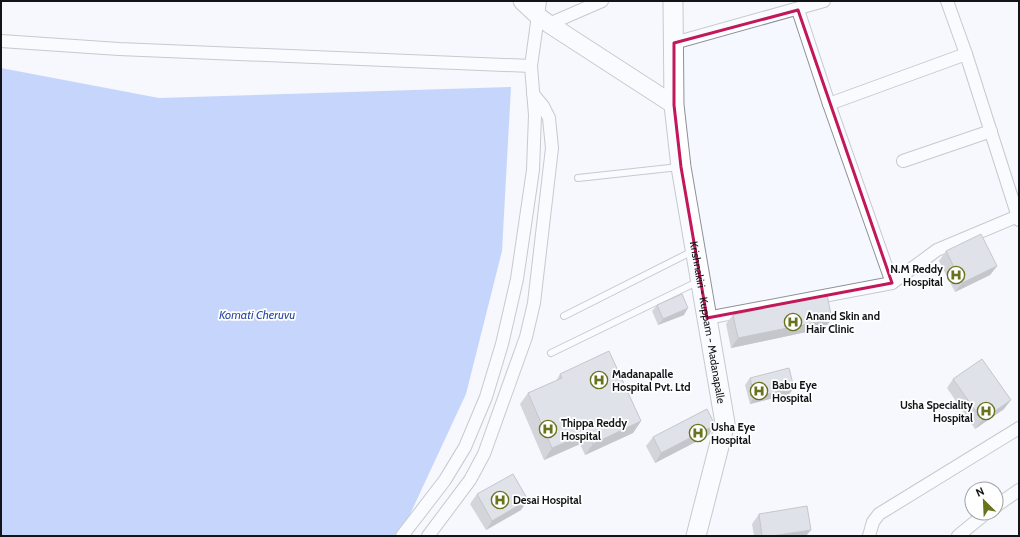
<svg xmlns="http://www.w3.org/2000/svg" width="1020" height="537" font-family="Cabin,sans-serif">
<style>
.water{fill:#8cacf9}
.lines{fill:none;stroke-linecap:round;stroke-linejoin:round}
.lane-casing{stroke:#8e9199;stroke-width:8}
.street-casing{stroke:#8e9199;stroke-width:14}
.secondary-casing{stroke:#8e9199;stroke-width:19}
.primary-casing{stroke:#8e9199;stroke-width:21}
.lane{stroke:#fff;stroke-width:6}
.street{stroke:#fff;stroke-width:12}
.secondary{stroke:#fff;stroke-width:17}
.primary{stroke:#fff;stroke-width:19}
.wall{fill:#a8abb2}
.shaded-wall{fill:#888b91}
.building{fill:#c3c7cf;stroke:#888b91}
.marked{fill:none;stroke:#c2185b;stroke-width:3;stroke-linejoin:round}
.labels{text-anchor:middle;stroke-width:3.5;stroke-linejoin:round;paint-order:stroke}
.poi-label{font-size:11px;font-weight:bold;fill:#131417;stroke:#fff;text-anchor:start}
.street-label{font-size:11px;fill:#131417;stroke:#fff}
.water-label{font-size:12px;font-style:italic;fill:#2d4ba3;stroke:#fff}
</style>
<rect width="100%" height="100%" fill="#f5f8fe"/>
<path class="water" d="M 1,68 L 159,98 L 511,87 L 502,251 L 466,394 L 406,523 L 395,536 L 1,536 Z"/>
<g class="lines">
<defs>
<g id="lane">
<path d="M 578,178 L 679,167"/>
<path d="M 564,316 L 693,251"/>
<path d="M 551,353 L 699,281"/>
</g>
<g id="street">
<path d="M 798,10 L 829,104"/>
<path d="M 549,24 L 602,1"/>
<path d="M 1,41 L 119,49 L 531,66"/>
<path d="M 674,43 L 824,1"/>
<path d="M 966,54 L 1019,220"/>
<path d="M 903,161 L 991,131"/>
<path d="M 892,283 L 829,104 L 966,54 L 947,1"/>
<path d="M 707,318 L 892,283 L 937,250 L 1018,216"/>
<path d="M 996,506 L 1019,490"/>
<path d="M 402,536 L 445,480 L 465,447 L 486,397 L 502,344 L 517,279 L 533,170 L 535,115 L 531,66 L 540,1"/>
<path d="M 428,536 L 470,480 L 484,454 L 526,337 L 534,303 L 552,148 L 549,118 L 543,106 L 533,94"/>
<path d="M 869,536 L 873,522 L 879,514 L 1019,428"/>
<path d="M 958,536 L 986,513"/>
</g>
<path id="secondary" d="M 522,1 L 538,16 L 549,24 L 674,105"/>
<g id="primary">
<path id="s1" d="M 673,1 L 674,105 L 681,167 L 725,423 L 696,536"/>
</g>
</defs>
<use href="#lane" class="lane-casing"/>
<use href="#street" class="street-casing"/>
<use href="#secondary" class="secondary-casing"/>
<use href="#primary" class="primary-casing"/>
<use href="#lane" class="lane"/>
<use href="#street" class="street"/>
<use href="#secondary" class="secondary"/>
<use href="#primary" class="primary"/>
</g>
<g class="wall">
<path d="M 946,251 L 997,266 L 990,275 L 955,292 L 939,261 Z"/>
<path d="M 657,305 L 684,315 L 658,325 L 652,311 Z"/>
<path d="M 733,315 L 825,328 L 731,348 L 726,324 Z"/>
<path d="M 560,374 L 641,421 L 633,433 L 585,455 L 580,444 L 544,460 L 520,404 L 528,393 L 556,381 Z"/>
<path d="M 750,378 L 794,388 L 789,394 L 750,404 L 745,385 Z"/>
<path d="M 953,379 L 1004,409 L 975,429 L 947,388 Z"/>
<path d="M 709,435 L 655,463 L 646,446 L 653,437 Z"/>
<path d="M 477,494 L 528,500 L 521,510 L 486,530 L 470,504 Z"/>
<path d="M 759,514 L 806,536 L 754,536 L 752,524 Z"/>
</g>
<g class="shaded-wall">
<path d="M 997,266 L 990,275 L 955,292 L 962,283 Z"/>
<path d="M 688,308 L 684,315 L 658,325 L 663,319 Z"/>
<path d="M 832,319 L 825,328 L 731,348 L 738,338 Z"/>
<path d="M 794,388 L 789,394 L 750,404 L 754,397 Z"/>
<path d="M 1011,400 L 1004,409 L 975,429 L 982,420 Z"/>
<path d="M 641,421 L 633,433 L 585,455 L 593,444 Z"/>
<path d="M 715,425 L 709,435 L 655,463 L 661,453 Z"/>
<path d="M 588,433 L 580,444 L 544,460 L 552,448 Z"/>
<path d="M 528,500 L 521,510 L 486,530 L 492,521 Z"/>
<path d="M 811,530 L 806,536 L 772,536 Z"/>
</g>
<g class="building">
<path d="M 981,234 L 997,266 L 962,283 L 946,251 Z"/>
<path d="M 682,294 L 688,308 L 663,319 L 657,305 Z"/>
<path d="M 827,295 L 832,319 L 738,338 L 733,315 Z"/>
<path d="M 609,351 L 641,421 L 593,444 L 588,433 L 552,448 L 528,393 L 562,378 L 560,374 Z"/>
<path d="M 982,359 L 1011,400 L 982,420 L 953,379 Z"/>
<path d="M 789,368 L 794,388 L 754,397 L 750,378 Z"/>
<path d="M 707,409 L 715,425 L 661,453 L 653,437 Z"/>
<path d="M 513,474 L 528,500 L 492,521 L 477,494 Z"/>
<path d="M 807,506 L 811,530 L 772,536 L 762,536 L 759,514 Z"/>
</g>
<path d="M0 0H1020V537H0ZM 798,10 L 892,283 L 707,318 L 681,167 L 674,105 L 674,43 Z" fill="#f5f8fe" fill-opacity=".55" fill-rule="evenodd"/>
<path class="marked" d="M 798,10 L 892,283 L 707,318 L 681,167 L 674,105 L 674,43 Z"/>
<defs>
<symbol id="hospital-ring" viewBox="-11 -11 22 22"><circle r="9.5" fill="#fff" stroke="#69731d" stroke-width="1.5"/><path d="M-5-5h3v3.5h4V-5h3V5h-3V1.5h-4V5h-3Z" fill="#69731d"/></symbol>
</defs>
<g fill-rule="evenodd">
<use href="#hospital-ring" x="946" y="265" width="20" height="20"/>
<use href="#hospital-ring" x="783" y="312" width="20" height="20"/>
<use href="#hospital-ring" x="589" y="370" width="20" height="20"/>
<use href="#hospital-ring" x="749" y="381" width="20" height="20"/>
<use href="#hospital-ring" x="976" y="401" width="20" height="20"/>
<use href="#hospital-ring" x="538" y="419" width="20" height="20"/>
<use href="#hospital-ring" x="688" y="423" width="20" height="20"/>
<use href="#hospital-ring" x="490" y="490" width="20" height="20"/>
</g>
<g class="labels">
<g class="poi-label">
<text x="943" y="273" text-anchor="end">N.M Reddy<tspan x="943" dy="13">Hospital</tspan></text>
<text x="806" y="320">Anand Skin and<tspan x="806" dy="13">Hair Clinic</tspan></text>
<text x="612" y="378">Madanapalle<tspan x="612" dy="13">Hospital Pvt. Ltd</tspan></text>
<text x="772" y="389">Babu Eye<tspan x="772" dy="13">Hospital</tspan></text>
<text x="973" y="409" text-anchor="end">Usha Speciality<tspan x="973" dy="13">Hospital</tspan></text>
<text x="561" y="427">Thippa Reddy<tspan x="561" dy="13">Hospital</tspan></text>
<text x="711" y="431">Usha Eye<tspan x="711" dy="13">Hospital</tspan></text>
<text x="513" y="504">Desai Hospital</text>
</g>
<g class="street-label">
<text dy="4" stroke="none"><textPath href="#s1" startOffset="324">Krishnakiri - Kuppam - Madanapalle</textPath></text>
</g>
<g class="water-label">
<text x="257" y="319">Komati Cheruvu</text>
</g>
</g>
<rect width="1020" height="537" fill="none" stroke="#131417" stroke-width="4"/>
<g transform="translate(984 501) rotate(336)"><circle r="19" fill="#ffffff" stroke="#a1a1a2"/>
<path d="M0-3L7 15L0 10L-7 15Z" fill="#69731d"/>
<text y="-6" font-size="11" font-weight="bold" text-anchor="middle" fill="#131417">N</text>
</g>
</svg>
